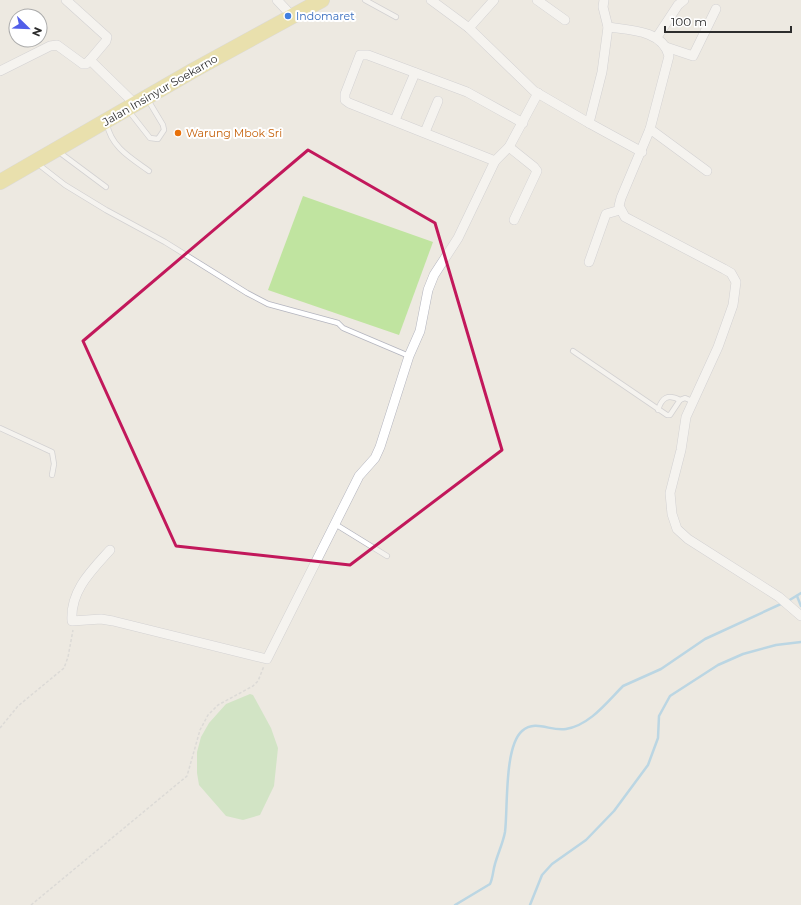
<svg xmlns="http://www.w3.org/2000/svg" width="801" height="905" font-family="Montserrat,sans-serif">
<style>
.green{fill:#b1dea3}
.pitch{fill:#c0e4a0}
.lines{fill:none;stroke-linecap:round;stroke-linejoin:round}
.stream{stroke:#7fbee4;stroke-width:2.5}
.lane-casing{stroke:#b4b5bf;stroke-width:6}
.street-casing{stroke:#b4b5bf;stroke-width:10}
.primary-casing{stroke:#c8c8c8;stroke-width:16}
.path{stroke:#c8c8c8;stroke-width:1.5;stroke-dasharray:3 2;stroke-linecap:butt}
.lane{stroke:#fff;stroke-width:4.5}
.street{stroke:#fff;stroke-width:9}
.primary{stroke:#e4d56e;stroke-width:15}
.marked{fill:none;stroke:#c2185b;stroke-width:3;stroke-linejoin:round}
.shop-dot{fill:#3f7fe0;stroke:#fff;stroke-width:1.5}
.food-dot{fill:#e8710a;stroke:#fff;stroke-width:1.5}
.labels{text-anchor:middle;stroke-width:4;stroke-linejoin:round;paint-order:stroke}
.shop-label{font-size:11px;fill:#366cbe;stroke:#fff;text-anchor:start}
.street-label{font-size:11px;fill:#2d2d2d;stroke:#fff}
.food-label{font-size:11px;fill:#c56008;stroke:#fff;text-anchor:start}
</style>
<rect width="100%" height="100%" fill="#ede9e1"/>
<path class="green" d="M 250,694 L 253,695 L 271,728 L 278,748 L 274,786 L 260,815 L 243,820 L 226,816 L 199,785 L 197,773 L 197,752 L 201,737 L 209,723 L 226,704 Z"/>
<path class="pitch" d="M 303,196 L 433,242 L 399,335 L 268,290 Z"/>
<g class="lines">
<g class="stream">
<path d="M 797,596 L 801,606"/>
<path d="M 788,601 L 801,593"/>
<path d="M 455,905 L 490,884 C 493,878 493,870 495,864 C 498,853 503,843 505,832 C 508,808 504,747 522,731 C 536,719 551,732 566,729 C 590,725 607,702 623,686 L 661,669 L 705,639 L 783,603"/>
<path d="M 530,905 L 542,875 L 552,864 L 586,840 L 614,811 L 648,765 L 658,738 L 659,716 L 670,696 L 718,665 L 743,654 L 776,645 L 801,642"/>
</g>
<defs>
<g id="lane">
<path d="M 365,0 L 396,17"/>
<path d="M 128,110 L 150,138 L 158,139 L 164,130 L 163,125 L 148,100"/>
<path d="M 107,124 C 111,147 131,158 149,171"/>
<path d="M 59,152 L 106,187"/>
<path d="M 38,164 L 65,185 L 106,210 L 165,242 L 247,293 L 268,304 L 338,323 L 343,328 L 409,356"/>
<path d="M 573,351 L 667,415 L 670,415 L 680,400 L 685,398 L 692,401"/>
<path d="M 658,410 C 662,397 668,394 680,400"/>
<path d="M 0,428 L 52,452 L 54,464 L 52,475"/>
<path d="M 335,524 L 387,556"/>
</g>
<g id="street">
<path d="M 66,0 L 107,37 L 106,41 L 90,60"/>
<path d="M 277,0 L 292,16"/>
<path d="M 431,0 L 469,28 L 534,91 L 589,123"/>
<path d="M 537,0 L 565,20"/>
<path d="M 604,0 L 603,7 L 608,27 L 602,72 L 589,123 L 642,152"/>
<path d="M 608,27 C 629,30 663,30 669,56 L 650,129 L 621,198 L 619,206 L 625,217 L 724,269 L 731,273 L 736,282 L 733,305 L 718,347 L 686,417 L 681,450 L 670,493 L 672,514 L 677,529 L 688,539 L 779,597 L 801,616"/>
<path d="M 469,28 L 494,0"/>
<path d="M 657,37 L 678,5 L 684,0"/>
<path d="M 666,47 L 693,56 L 716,9"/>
<path d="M 0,71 L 50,46 L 57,45 L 83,64 L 86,64 L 90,60 L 135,104"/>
<path d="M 395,120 L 415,73"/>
<path d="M 650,129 L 707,171"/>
<path d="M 425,132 L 438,101"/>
<path d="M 509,147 L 534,167 L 537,171 L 514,220"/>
<path d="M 495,161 L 349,103 L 345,100 L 345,94 L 360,55 L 368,55 L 467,92 L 523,123"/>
<path d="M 589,262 L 606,214 L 620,210"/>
<path d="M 110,550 C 91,571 70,591 72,621 L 101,619 L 113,621 L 267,659 L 359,476 L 375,458 L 380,447 L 409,356 L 420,331 L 428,290 L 434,275 L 458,238 L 495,161 L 509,147 L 538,93"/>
</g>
<path id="primary" d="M 0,182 L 194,70 L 322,0"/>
</defs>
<use href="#lane" class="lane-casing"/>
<use href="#street" class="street-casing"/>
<use href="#primary" class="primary-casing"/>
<g class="path">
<path d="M 0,728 L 18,706 L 64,668 L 68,657 L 73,630"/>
<path d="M 31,905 L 187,776 L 200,730 L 208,715 L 218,705 L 253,686 L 258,681 L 264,666"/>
</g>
<use href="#lane" class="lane"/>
<use href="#street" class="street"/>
<use href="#primary" class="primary"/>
</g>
<path d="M0 0H801V905H0ZM 308,150 L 435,223 L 502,450 L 350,565 L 176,546 L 83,341 Z" fill="#ede9e1" fill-opacity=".55" fill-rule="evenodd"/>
<path class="marked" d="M 308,150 L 435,223 L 502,450 L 350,565 L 176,546 L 83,341 Z"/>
<circle class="shop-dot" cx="288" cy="16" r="4"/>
<circle class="food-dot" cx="178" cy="133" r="4"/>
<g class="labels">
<g class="shop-label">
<text x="296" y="20">Indomaret</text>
</g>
<g class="street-label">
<text transform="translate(160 90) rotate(-30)" y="4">Jalan Insinyur Soekarno</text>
</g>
<g class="food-label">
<text x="186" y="137">Warung Mbok Sri</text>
</g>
</g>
<g transform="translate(28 28) rotate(113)"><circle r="19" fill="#ffffff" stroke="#ababab"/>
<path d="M0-3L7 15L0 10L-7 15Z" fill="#515ee9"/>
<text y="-6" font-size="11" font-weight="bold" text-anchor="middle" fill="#2d2d2d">N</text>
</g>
<path d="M665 26v6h126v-6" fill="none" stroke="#2d2d2d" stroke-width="2"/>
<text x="671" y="26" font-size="12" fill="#2d2d2d" stroke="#ffffff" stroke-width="3" paint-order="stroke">100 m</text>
</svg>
